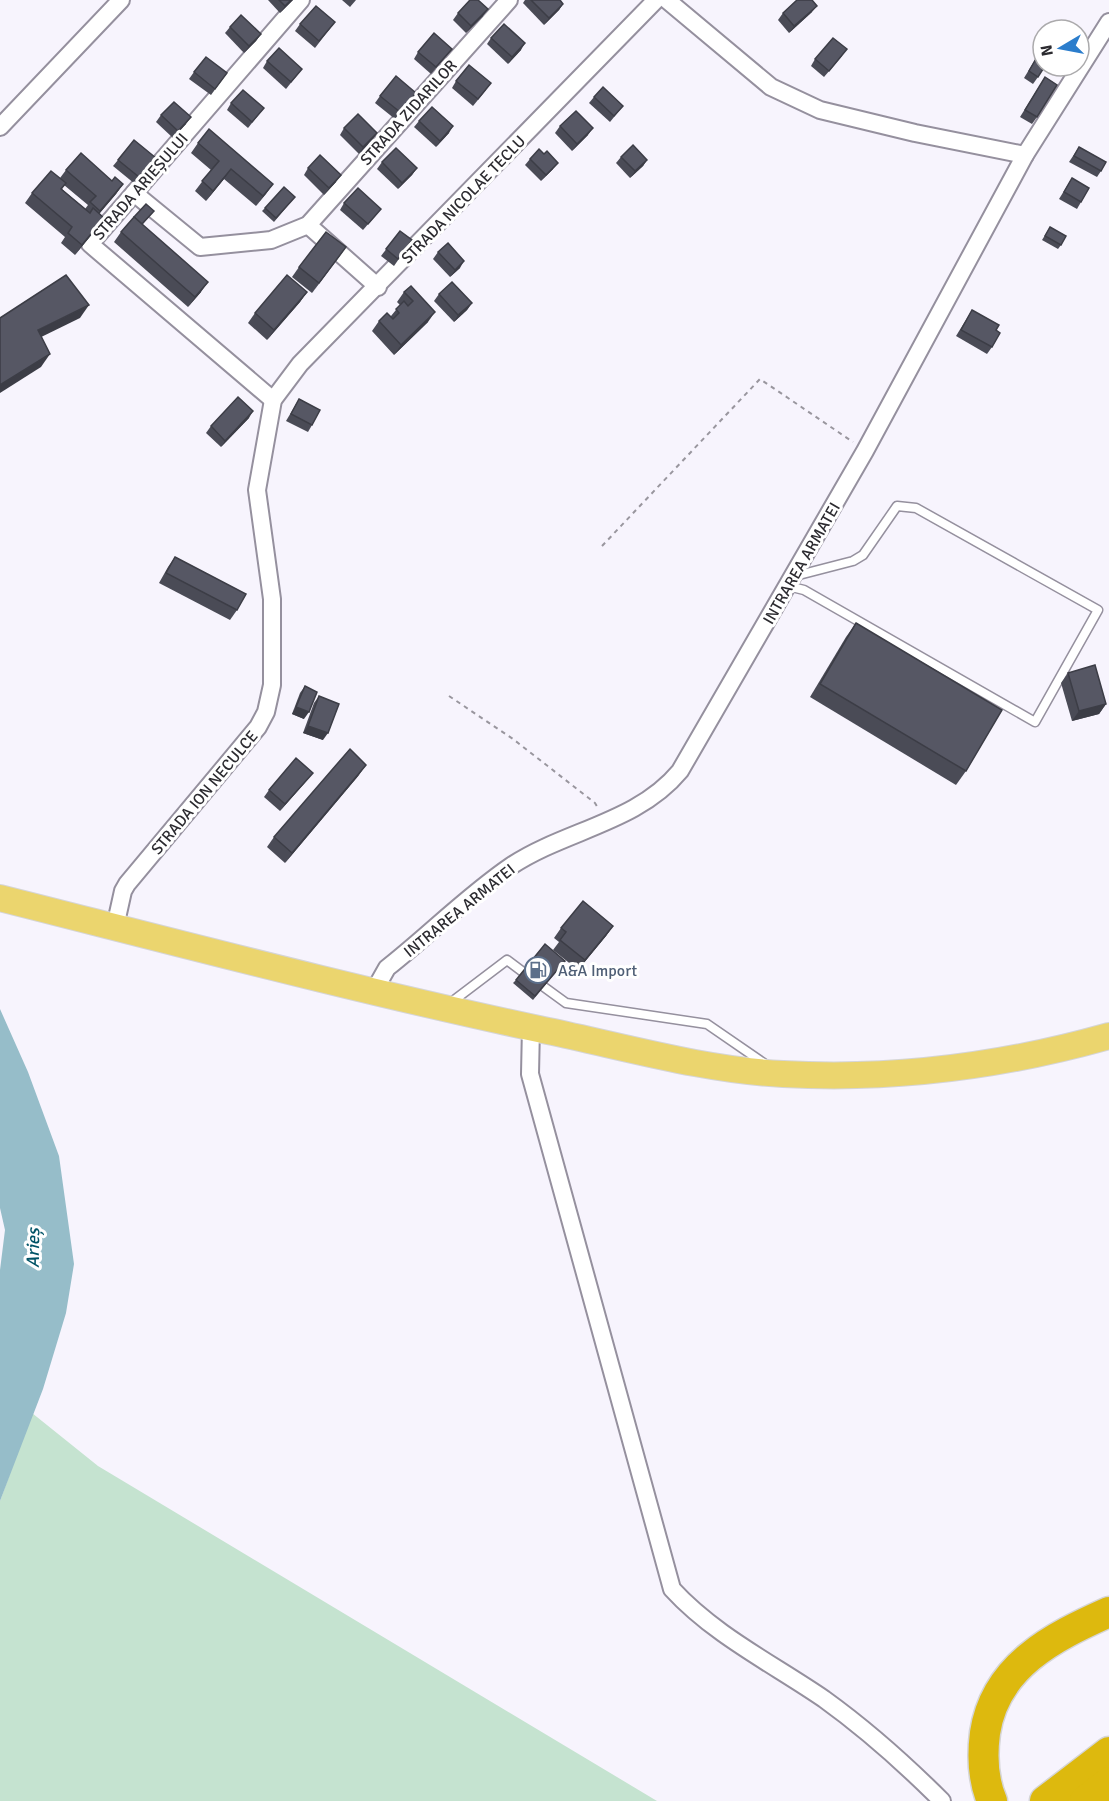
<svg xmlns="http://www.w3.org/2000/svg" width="1109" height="1801" font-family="Signika,sans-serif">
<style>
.green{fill:#c5e3d0}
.water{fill:#96bdc9}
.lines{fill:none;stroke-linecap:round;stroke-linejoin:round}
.lane-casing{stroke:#95909e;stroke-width:11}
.street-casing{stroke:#95909e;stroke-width:20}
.primary-casing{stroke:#d5d5d6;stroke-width:28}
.highway-casing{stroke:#d5d5d6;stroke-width:33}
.path{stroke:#99969e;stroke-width:2;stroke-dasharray:4.5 4.5;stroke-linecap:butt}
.lane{stroke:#fff;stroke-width:8}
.street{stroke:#fff;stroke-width:16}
.primary{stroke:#ebd56e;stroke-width:26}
.highway{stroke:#ddb90e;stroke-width:30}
.wall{fill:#4a4b56;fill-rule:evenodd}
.shaded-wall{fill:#3c3d46}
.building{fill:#565764;stroke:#3c3d46;stroke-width:1.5}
.labels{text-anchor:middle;stroke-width:6;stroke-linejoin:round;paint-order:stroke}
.street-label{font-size:16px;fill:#2c2b30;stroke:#fff}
.service-label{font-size:16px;fill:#4e5e75;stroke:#fff;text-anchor:start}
.water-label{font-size:18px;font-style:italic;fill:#005366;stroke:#fff}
</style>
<rect width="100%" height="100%" fill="#f7f4fd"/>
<path class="green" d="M 32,1413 L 98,1466 L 657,1801 L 0,1801 L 0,1501 Z"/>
<path class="water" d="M 0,1009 L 28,1072 L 59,1156 L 74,1264 L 66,1313 L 43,1389 L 0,1501 L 0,1270 L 5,1230 L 0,1208 Z"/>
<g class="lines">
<defs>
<g id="lane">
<path d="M 788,586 L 804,590 L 1035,722 L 1098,610 L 916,508 L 897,506 L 863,555 L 853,561 L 795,576"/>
<path d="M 544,987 L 566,1003 L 707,1024 L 768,1066"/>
<path d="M 449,1004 L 507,960 L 523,972"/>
</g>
<g id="street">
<path d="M 667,0 L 771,87 L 820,110 L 915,133 L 1025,155"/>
<path d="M 0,127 L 121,0"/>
<path d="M 134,193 L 200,247 L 271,240 L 308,225 L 509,0"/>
<path d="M 308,225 L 378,287"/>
<path d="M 273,400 L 90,244 L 301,0"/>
<path d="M 115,927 L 123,891 L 127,884 L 258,727 L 266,712 L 272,685 L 272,599 L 257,490 L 273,400 L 300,364 L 656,0"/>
<path d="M 374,991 L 387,968 C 429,935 467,896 511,866 C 565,830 637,823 680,771 L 865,451 L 1025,155 L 1109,22"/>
<path d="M 531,1027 L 530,1074 L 672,1589 C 714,1635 773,1664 824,1699 C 867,1730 905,1764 942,1801"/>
</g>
<path id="primary" d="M 0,898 C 182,944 364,992 548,1031 C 625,1047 704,1070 783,1074 C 893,1080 1003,1066 1109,1036"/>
<g id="highway">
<path d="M 992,1801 C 983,1780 982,1756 985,1733 C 995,1666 1053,1637 1109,1612"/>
<path d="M 1045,1801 L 1109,1752"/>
<path d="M 1085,1801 L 1109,1782"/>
</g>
</defs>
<use href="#lane" class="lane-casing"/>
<use href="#street" class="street-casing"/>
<use href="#primary" class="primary-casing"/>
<use href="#highway" class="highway-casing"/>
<g class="path">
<path d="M 602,546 L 760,379 L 853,442"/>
<path d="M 449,696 L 513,739 L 595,803 L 598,808"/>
</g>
<use href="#lane" class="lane"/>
<use href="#street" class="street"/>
<use href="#primary" class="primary"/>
<use href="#highway" class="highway"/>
</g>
<g class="wall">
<path d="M 268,0 L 293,0 L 280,13 Z"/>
<path d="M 342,0 L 356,0 L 350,7 Z"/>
<path d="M 525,0 L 560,0 L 563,4 L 559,10 L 544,25 L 523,3 Z"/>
<path d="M 812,12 L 789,33 L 778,20 L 783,13 Z"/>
<path d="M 458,13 L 483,16 L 466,33 L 453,20 Z"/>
<path d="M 335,22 L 315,48 L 295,31 L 300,24 Z"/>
<path d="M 230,27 L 261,34 L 256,41 L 244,53 L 225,33 Z"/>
<path d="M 491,38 L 521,50 L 508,64 L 487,44 Z"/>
<path d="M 452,49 L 431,74 L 414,59 L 418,52 Z"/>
<path d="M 1041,50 L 1038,77 L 1033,84 L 1024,78 Z"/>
<path d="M 842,56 L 824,77 L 811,66 L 815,59 Z"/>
<path d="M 267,61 L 302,69 L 286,89 L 263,68 Z"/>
<path d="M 194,72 L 227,73 L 211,95 L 189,79 Z"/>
<path d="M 1045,77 L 1037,117 L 1032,124 L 1020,117 Z"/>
<path d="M 456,81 L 486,90 L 473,106 L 452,88 Z"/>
<path d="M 380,96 L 411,99 L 395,119 L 375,103 Z"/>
<path d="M 594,97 L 623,106 L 610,122 L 589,103 Z"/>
<path d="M 231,103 L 264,108 L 248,128 L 227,110 Z"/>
<path d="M 161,115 L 186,124 L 173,138 L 156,122 Z"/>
<path d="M 419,121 L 449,133 L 436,147 L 414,127 Z"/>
<path d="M 560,126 L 588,135 L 572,151 L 555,133 Z"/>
<path d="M 344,128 L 377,133 L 372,140 L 359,154 L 340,135 Z"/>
<path d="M 198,143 L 273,184 L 256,206 L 224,179 L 206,201 L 195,191 L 211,170 L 191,153 Z"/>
<path d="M 1079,147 L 1101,171 L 1097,177 L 1069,162 Z"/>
<path d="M 621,157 L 647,160 L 643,166 L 630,178 L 616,163 Z"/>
<path d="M 530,159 L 553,169 L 541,181 L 525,165 Z"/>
<path d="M 118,160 L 151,164 L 135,184 L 113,166 Z"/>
<path d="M 382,162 L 417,168 L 412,175 L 398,189 L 377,169 Z"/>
<path d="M 308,168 L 336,182 L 324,195 L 304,175 Z"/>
<path d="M 66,170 L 112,181 L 123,184 L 116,194 L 99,214 L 104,218 L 97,228 L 75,255 L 61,243 L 65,237 L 25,203 L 32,193 L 60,178 ZM 64,185 L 88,205 L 85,209 L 62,189 Z"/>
<path d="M 1072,178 L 1081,202 L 1077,209 L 1059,199 Z"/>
<path d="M 295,197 L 274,222 L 262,211 L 265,208 Z"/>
<path d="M 344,203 L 376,215 L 363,230 L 340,210 Z"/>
<path d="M 154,211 L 142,225 L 201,292 L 188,307 L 114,242 L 121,232 Z"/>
<path d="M 1050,227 L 1061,245 L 1058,249 L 1042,240 Z"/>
<path d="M 400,231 L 412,240 L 394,266 L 381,256 Z"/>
<path d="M 346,247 L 312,293 L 292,277 L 299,267 Z"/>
<path d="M 438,252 L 460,268 L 450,277 L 433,259 Z"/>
<path d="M 411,286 L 428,322 L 394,355 L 372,331 L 379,321 L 391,316 L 400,305 L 397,302 L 404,292 Z"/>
<path d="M 307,292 L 300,302 L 267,340 L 248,323 L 255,313 Z"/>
<path d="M 439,294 L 472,303 L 467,310 L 454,322 L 434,301 Z"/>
<path d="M 972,310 L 992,347 L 987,354 L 956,336 Z"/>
<path d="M 299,399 L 312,425 L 308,432 L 286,421 Z"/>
<path d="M 249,418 L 221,447 L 206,433 L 211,426 Z"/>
<path d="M 175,557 L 237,610 L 230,620 L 159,583 L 168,567 Z"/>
<path d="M 856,623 L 966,771 L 956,785 L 810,697 L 846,637 Z"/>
<path d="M 1068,673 L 1106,704 L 1099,714 L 1072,721 L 1061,683 Z"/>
<path d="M 305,686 L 304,719 L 292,714 L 300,693 Z"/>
<path d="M 319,696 L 323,740 L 303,733 L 314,703 Z"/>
<path d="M 359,775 L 285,863 L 267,847 L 274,837 Z"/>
<path d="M 308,779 L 280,811 L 264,797 L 269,790 Z"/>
<path d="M 613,926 L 606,936 L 578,970 L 553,950 L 559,942 L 554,938 L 561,928 Z"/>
<path d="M 565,961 L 533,1000 L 513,983 L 516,980 Z"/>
</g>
<g class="shaded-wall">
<path d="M 291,0 L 293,0 L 280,13 L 285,6 Z"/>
<path d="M 563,4 L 559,10 L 544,25 L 549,18 Z"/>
<path d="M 817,6 L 812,12 L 789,33 L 794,26 Z"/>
<path d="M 488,9 L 483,16 L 466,33 L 471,26 Z"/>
<path d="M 261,34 L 256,41 L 244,53 L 249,46 Z"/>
<path d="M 525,43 L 521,50 L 508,64 L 512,57 Z"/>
<path d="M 191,117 L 186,124 L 173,138 L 178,131 Z"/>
<path d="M 453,126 L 449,133 L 436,147 L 440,141 Z"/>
<path d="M 593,128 L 588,135 L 572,151 L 577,144 Z"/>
<path d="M 377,133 L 372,140 L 359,154 L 363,147 Z"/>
<path d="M 647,160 L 643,166 L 630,178 L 635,171 Z"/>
<path d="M 558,163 L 553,169 L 541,181 L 546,175 Z"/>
<path d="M 417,168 L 412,175 L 398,189 L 402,183 Z"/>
<path d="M 231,169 L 224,179 L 206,201 L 213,191 Z"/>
<path d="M 341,175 L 336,182 L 324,195 L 329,188 Z"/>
<path d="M 123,184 L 116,194 L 93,221 L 100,211 Z"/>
<path d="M 273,184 L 266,194 L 256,206 L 263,196 Z"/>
<path d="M 104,218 L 97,228 L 75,255 L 82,245 Z"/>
<path d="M 346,247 L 339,257 L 312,293 L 319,283 Z"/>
<path d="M 464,261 L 460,268 L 450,277 L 455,270 Z"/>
<path d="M 208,282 L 201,292 L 188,307 L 195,297 Z"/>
<path d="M 307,292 L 300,302 L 267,340 L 274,330 Z"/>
<path d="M 472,303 L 467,310 L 454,322 L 458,315 Z"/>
<path d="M 89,305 L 80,318 L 29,343 L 38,330 Z"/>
<path d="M 435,312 L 428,322 L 394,355 L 401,345 Z"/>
<path d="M 50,354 L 41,367 L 0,393 L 0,385 Z"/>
<path d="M 253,411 L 249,418 L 221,447 L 225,441 Z"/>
<path d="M 1106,704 L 1099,714 L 1072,721 L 1079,711 Z"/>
<path d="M 296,707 L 309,712 L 304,719 L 292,714 Z"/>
<path d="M 308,726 L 328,733 L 323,740 L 303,733 Z"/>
<path d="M 366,765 L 359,775 L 285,863 L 292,853 Z"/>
<path d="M 313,773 L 308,779 L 280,811 L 285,804 Z"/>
<path d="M 613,926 L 606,936 L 578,970 L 585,960 Z"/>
</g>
<g class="building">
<path d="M 279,0 L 291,0 L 285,6 Z"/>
<path d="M 470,0 L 478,0 L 488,9 L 471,26 L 458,13 Z"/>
<path d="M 531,0 L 560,0 L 563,4 L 549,18 Z"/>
<path d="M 797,0 L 812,0 L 817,6 L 794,26 L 783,13 Z"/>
<path d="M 316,6 L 335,22 L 319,41 L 300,24 Z"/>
<path d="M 241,15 L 261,34 L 249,46 L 230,27 Z"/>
<path d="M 504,24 L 525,43 L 512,57 L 491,38 Z"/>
<path d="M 434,33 L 452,49 L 436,67 L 418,52 Z"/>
<path d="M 833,38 L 847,49 L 829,71 L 815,59 Z"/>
<path d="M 279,48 L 302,69 L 291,82 L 267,61 Z"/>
<path d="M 1041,50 L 1043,51 L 1043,66 L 1045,66 L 1038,77 L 1029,71 Z"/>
<path d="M 206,57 L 227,73 L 215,89 L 194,72 Z"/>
<path d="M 469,65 L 491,83 L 478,99 L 456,81 Z"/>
<path d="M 396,76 L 416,93 L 400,112 L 380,96 Z"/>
<path d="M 1045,77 L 1057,85 L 1037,117 L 1025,110 Z"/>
<path d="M 603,87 L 623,106 L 614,116 L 594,97 Z"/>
<path d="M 243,90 L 264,108 L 252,122 L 231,103 Z"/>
<path d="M 174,102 L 191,117 L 178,131 L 161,115 Z"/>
<path d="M 432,107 L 453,126 L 440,141 L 419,121 Z"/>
<path d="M 576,111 L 593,128 L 577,144 L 560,126 Z"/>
<path d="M 358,114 L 377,133 L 363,147 L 344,128 Z"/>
<path d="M 209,129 L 273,184 L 263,196 L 231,169 L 213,191 L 202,181 L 219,161 L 198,143 Z"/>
<path d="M 134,140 L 156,158 L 139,177 L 118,160 Z"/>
<path d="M 633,145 L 647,160 L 635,171 L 621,157 Z"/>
<path d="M 1079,147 L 1106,162 L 1101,171 L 1074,156 Z"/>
<path d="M 396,148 L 417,168 L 402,183 L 382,162 Z"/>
<path d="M 539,149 L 544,154 L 547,151 L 558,163 L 546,175 L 530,159 Z"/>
<path d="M 81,153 L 112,181 L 115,177 L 123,184 L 100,211 L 90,202 L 96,196 L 66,170 Z"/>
<path d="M 320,155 L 341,175 L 329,188 L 308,168 Z"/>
<path d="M 51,171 L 66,183 L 61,189 L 90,213 L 93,208 L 104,218 L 82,245 L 68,233 L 72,227 L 32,193 Z"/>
<path d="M 1072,178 L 1089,188 L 1081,202 L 1064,192 Z"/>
<path d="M 284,187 L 295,197 L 276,218 L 265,208 Z"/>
<path d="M 358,188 L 381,209 L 368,224 L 344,203 Z"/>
<path d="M 146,204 L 154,211 L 142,224 L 134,217 Z"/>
<path d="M 134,217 L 208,282 L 195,297 L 121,232 Z"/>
<path d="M 1050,227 L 1066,236 L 1061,245 L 1045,236 Z"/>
<path d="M 400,231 L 412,240 L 398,259 L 386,249 Z"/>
<path d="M 326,232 L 346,247 L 319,283 L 299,267 Z"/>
<path d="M 448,243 L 464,261 L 455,270 L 438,252 Z"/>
<path d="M 66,275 L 89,305 L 38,330 L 50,354 L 0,385 L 0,318 Z"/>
<path d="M 287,275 L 307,292 L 274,330 L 255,313 Z"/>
<path d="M 452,282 L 472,303 L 458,315 L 439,294 Z"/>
<path d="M 411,286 L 435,312 L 401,345 L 379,321 L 387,313 L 393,319 L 399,313 L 396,309 L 404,301 L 408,306 L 413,301 L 404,292 Z"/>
<path d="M 972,310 L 999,325 L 996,330 L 1000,333 L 992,347 L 961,330 Z"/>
<path d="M 238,397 L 253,411 L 225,441 L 211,426 Z"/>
<path d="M 299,399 L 320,410 L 312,425 L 291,414 Z"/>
<path d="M 175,557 L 246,594 L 237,610 L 166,573 Z"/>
<path d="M 856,623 L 1002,710 L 966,771 L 820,684 Z"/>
<path d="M 1095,665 L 1106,704 L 1079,711 L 1068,673 Z"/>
<path d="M 305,686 L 317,692 L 309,712 L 296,707 Z"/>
<path d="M 319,696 L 339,704 L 328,733 L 308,726 Z"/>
<path d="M 350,749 L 366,765 L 292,853 L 274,837 Z"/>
<path d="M 296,758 L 313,773 L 285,804 L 269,790 Z"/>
<path d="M 583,901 L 613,926 L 585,960 L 560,940 L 566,932 L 561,928 Z"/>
<path d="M 545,944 L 565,961 L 535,996 L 516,980 Z"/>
</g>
<defs>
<symbol id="fuel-ring" viewBox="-11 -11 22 22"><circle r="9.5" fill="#fff" stroke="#5c6f8a" stroke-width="1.5"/><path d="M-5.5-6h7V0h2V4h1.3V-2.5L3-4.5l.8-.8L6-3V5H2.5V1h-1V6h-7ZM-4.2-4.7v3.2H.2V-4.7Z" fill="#5c6f8a"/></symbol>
</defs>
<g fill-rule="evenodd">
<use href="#fuel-ring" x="523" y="955" width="30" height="30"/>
</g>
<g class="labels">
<g class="street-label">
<text transform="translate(408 112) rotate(-48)" y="6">STRADA ZIDARILOR</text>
<text transform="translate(140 186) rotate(-49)" y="6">STRADA ARIEȘULUI</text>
<text transform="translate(463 199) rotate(-46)" y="6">STRADA NICOLAE TECLU</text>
<text transform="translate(801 563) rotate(-60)" y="6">INTRAREA ARMATEI</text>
<text transform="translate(204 792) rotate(-50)" y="6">STRADA ION NECULCE</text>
<text transform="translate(459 910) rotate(-39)" y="6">INTRAREA ARMATEI</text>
</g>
<g class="service-label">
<text x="558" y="976">A&amp;A Import</text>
</g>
<g class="water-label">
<text transform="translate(33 1248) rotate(-89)" y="6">Arieș</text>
</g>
</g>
<g transform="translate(1061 48) rotate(260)"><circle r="28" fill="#ffffff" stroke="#abaaac" stroke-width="1.5"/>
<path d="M0-4.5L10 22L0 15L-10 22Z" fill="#2b7dcc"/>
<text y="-9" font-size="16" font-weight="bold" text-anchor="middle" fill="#2c2b30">N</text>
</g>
</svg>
